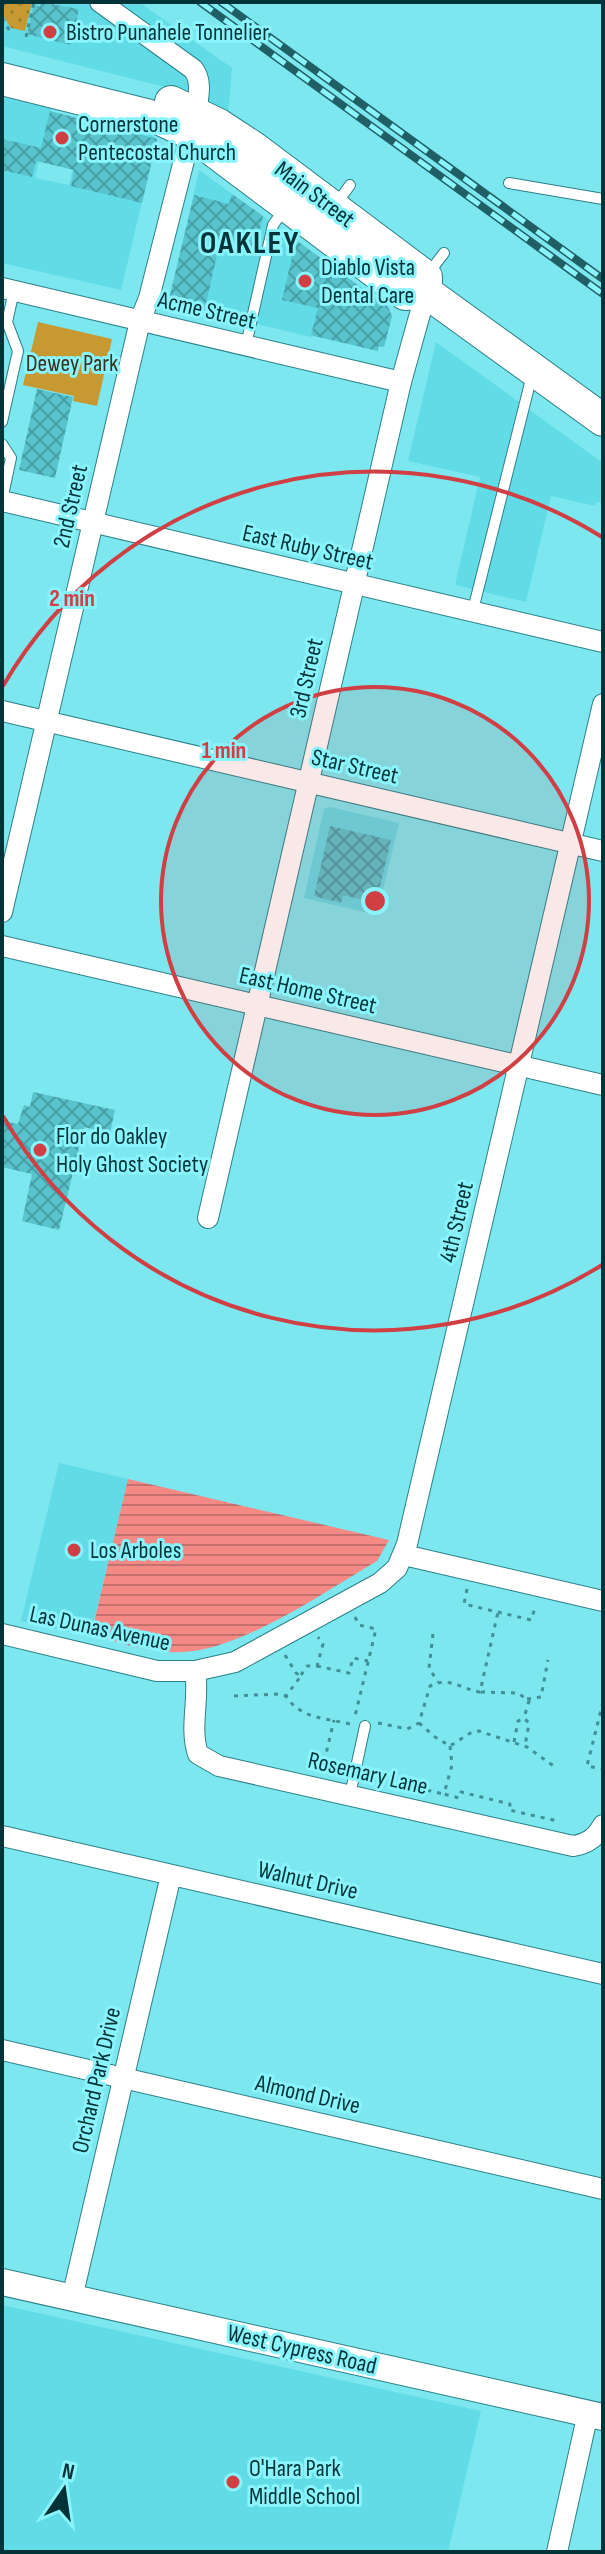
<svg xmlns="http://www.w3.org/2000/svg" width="605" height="2554" font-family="'Sofia Sans Condensed',sans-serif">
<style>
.built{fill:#61dbe6}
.grass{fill:url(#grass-dots)}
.park{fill:#c79933}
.water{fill:url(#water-rules)}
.building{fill:url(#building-cross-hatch)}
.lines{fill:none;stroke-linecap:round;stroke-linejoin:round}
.service-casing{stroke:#2c8087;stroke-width:12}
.minor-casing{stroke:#2c8087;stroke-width:22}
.tertiary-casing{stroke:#2c8087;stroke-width:28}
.primary-casing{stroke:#2c8087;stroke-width:34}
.path{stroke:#419096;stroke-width:3;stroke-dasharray:4 6;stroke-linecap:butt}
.service{stroke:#fff;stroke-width:10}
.minor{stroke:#fff;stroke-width:20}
.tertiary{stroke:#fff;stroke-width:26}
.primary{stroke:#fff;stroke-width:32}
.rail-casing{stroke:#1f5f65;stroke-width:8}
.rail{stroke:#8af4fd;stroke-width:5;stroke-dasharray:15;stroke-linecap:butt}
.ring{fill:none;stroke:#cf3f44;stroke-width:4}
.poi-dot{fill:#cf3f44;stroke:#8af4fd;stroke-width:3}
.labels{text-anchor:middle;stroke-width:6;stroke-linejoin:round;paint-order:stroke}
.poi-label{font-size:24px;fill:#013438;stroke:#8af4fd;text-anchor:start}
.street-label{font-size:24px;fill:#013438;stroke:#8af4fd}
.park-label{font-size:24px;fill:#3d311b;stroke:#8af4fd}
.district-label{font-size:32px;font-weight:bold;letter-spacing:2px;fill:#013438;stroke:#8af4fd}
.centre{fill:#cf3f44;stroke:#8af4fd;stroke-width:4}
.ring-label{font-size:24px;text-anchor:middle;font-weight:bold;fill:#cf3f44;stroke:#8af4fd;stroke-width:6;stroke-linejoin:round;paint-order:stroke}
</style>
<defs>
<pattern id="grass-dots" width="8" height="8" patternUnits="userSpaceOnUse" patternTransform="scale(2)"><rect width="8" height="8" fill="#c79933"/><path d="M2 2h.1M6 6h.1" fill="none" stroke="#9f7e2c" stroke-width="1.8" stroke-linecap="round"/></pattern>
<pattern id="water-rules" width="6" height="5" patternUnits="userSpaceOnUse" patternTransform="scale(2)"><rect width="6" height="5" fill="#f48985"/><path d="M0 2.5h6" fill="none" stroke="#c3716e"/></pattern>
<pattern id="building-cross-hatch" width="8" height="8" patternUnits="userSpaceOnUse" patternTransform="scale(2)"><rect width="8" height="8" fill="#58c3cc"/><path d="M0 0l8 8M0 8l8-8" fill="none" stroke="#469fa7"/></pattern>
</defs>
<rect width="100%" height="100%" fill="#7de7f0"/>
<g class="built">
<path d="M 2,2 L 139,2 L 232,68 L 228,117 L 185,92 L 2,46 Z"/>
<path d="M 2,97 L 51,108 L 35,178 L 69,185 L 86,114 L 141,127 L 157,139 L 121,290 L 2,263 Z"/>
<path d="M 199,170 L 388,307 L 392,316 L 384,347 L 379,347 L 378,351 L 312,336 L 311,337 L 169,303 Z"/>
<path d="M 436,342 L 603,463 L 603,503 L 596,502 L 595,506 L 551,496 L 526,602 L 455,585 L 480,477 L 408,461 Z"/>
<path d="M 330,807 L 399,823 L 377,915 L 304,898 L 324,809 Z"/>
<path d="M 59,1463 L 128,1479 L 90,1637 L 21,1621 Z"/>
<path d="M 2,2305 L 481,2411 L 448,2552 L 2,2552 Z"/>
</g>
<path class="grass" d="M 2,2 L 32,2 L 25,31 L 11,28 L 2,14 Z"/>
<path class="park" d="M 38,322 L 112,339 L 97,406 L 73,401 L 74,396 L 23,385 Z"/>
<path class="water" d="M 128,1479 L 389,1540 L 377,1561 C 322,1593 233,1657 170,1652 C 143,1650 116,1642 91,1635 Z"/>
<g class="building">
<path d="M 40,2 L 79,9 L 71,45 L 27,34 L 34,5 L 40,7 Z"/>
<path d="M 50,111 L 157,139 L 142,203 L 71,186 L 74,170 L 36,161 L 32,177 L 2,170 L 2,139 L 41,148 Z"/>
<path d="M 232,194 L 263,216 L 255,249 L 220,242 L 204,312 L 168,303 L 194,195 L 229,204 Z"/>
<path d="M 296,240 L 388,307 L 392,316 L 384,347 L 378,346 L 378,351 L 311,335 L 318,308 L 282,300 Z"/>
<path d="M 37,389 L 73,397 L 55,478 L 19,470 Z"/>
<path d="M 330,826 L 391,840 L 376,903 L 343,895 L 341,903 L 314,896 Z"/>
<path d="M 33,1092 L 115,1110 L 110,1133 L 84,1127 L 59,1230 L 22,1221 L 32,1174 L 2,1167 L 2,1121 L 18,1124 L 24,1105 L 30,1107 Z"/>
</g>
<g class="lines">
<defs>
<g id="service">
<path d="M 509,183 L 603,199"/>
<path d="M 337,203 L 350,185"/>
<path d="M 428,274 L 444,253"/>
<path d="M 246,345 L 273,225 L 285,208"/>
<path d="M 2,422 L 18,351 L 7,322 L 14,291"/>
<path d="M 2,444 L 11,458 L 2,500"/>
<path d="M 473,610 L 532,375"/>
<path d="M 350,1795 L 365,1726"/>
</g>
<g id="minor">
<path d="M 2,288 L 401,382"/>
<path d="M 2,501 L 603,642"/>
<path d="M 2,711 L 603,851"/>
<path d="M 2,912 L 140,321 L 149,298 L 196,113 C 198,98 203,81 193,69 L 100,2"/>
<path d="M 2,946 L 603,1085"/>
<path d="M 208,1218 L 401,382 L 426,292"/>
<path d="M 404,1555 L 603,1601"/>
<path d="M 2,1634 L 157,1671 L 195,1671 L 235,1662 L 380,1583 L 397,1568 L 407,1544 L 603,704"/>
<path d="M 195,1671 C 200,1698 189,1727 198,1754 L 219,1766 L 573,1846 C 587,1844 596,1838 603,1825"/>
<path d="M 2,1836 L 603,1974"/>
<path d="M 2,2050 L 603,2189"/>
<path d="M 72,2298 L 171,1875"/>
<path d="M 557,2552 L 588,2413"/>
</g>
<path id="tertiary" d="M 2,2282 L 603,2417"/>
<g id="primary">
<path d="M 2,79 L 158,118 L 190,133 L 405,294 L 426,292 L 603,420"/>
<path d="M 171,102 L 219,125 L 254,148 L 426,277 L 426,292"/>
</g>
</defs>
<use href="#service" class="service-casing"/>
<use href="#minor" class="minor-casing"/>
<use href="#tertiary" class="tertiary-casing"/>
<use href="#primary" class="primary-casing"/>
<g class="path">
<path d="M 2,18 L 11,33"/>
<path d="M 26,37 L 34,2"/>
<path d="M 467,1589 L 464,1604 L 531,1620 L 536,1605"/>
<path d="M 355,1617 L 359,1625 L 376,1629 L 355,1716"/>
<path d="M 433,1634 L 429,1668 L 438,1682"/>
<path d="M 285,1655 L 296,1673 L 301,1676 L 286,1696 C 300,1719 326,1718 350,1724"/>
<path d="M 317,1666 L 349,1673 L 353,1658 L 368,1661"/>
<path d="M 301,1675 L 307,1666 L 317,1666 L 323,1644 L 318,1637"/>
<path d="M 481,1692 L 518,1693 L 529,1701 L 524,1718"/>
<path d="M 234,1696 L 278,1694 L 286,1696"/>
<path d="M 527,1699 L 541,1697 L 548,1660"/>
<path d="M 603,1702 L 587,1766 L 603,1769"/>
<path d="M 378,1723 L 407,1729 L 419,1723 L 430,1686 C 449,1676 461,1689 480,1692 L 498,1612"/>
<path d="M 419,1723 L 435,1737 L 450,1746 L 472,1732 L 479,1731 L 527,1747 L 555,1767"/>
<path d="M 514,1742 L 518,1721 L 524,1718 L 529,1723 L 525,1746"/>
<path d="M 450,1746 L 452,1765 L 444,1794 L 459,1798 L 461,1792 L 510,1804 L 509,1810 L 558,1821"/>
<path d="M 322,1771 L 334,1720"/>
<path d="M 369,1776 L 443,1794"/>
</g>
<use href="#service" class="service"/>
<use href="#minor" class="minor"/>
<use href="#tertiary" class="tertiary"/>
<use href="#primary" class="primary"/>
<defs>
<g id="rail">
<path d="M 200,2 L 603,294"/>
<path d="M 221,2 L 603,279"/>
</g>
</defs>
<use href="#rail" class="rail-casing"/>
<use href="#rail" class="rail"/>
</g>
<circle cx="375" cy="901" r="214" fill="#cf3f44" fill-opacity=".12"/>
<g class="ring">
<circle cx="375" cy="901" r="214"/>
<path d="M602 1265A429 429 0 0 1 3 1116M3 686A429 429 0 0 1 602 537"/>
</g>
<g class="poi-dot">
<circle cx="50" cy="32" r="8"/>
<circle cx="62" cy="138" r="8"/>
<circle cx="305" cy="281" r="8"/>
<circle cx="40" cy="1150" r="8"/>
<circle cx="74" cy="1550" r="8"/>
<circle cx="233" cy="2482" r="8"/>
</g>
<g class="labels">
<g class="poi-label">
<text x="66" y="40">Bistro Punahele Tonnelier</text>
<text x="78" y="132">Cornerstone<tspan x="78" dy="28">Pentecostal Church</tspan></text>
<text x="321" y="275">Diablo Vista<tspan x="321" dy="28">Dental Care</tspan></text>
<text x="56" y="1144">Flor do Oakley<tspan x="56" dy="28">Holy Ghost Society</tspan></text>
<text x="90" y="1558">Los Arboles</text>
<text x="249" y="2476">O'Hara Park<tspan x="249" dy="28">Middle School</tspan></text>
</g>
<g class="street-label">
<text transform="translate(315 194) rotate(37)" y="8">Main Street</text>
<text transform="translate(207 310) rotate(13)" y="8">Acme Street</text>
<text transform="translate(70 506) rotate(-77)" y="8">2nd Street</text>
<text transform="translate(308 547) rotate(13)" y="8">East Ruby Street</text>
<text transform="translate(306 678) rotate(-77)" y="8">3rd Street</text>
<text transform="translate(355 766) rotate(13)" y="8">Star Street</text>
<text transform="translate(308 990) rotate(13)" y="8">East Home Street</text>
<text transform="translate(456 1222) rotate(-77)" y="8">4th Street</text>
<text transform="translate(100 1628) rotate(12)" y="8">Las Dunas Avenue</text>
<text transform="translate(368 1773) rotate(13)" y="8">Rosemary Lane</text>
<text transform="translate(308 1880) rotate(13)" y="8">Walnut Drive</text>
<text transform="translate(96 2080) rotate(-77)" y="8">Orchard Park Drive</text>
<text transform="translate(308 2094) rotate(13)" y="8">Almond Drive</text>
<text transform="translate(302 2349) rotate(13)" y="8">West Cypress Road</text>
</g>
<g class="park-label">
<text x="72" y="371">Dewey Park</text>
</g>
<g class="district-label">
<text x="250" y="253">OAKLEY</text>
</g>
</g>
<circle cx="375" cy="901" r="12" class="centre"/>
<g class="ring-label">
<text x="72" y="606">2 min</text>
<text x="224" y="758">1 min</text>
</g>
<rect width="605" height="2554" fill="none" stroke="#013438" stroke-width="8"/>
<g transform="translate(64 2490) rotate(13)" stroke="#8af4fd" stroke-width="6" paint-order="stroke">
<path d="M0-6L14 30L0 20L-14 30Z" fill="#013438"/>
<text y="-12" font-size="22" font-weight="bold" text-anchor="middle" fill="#013438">N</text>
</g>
</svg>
